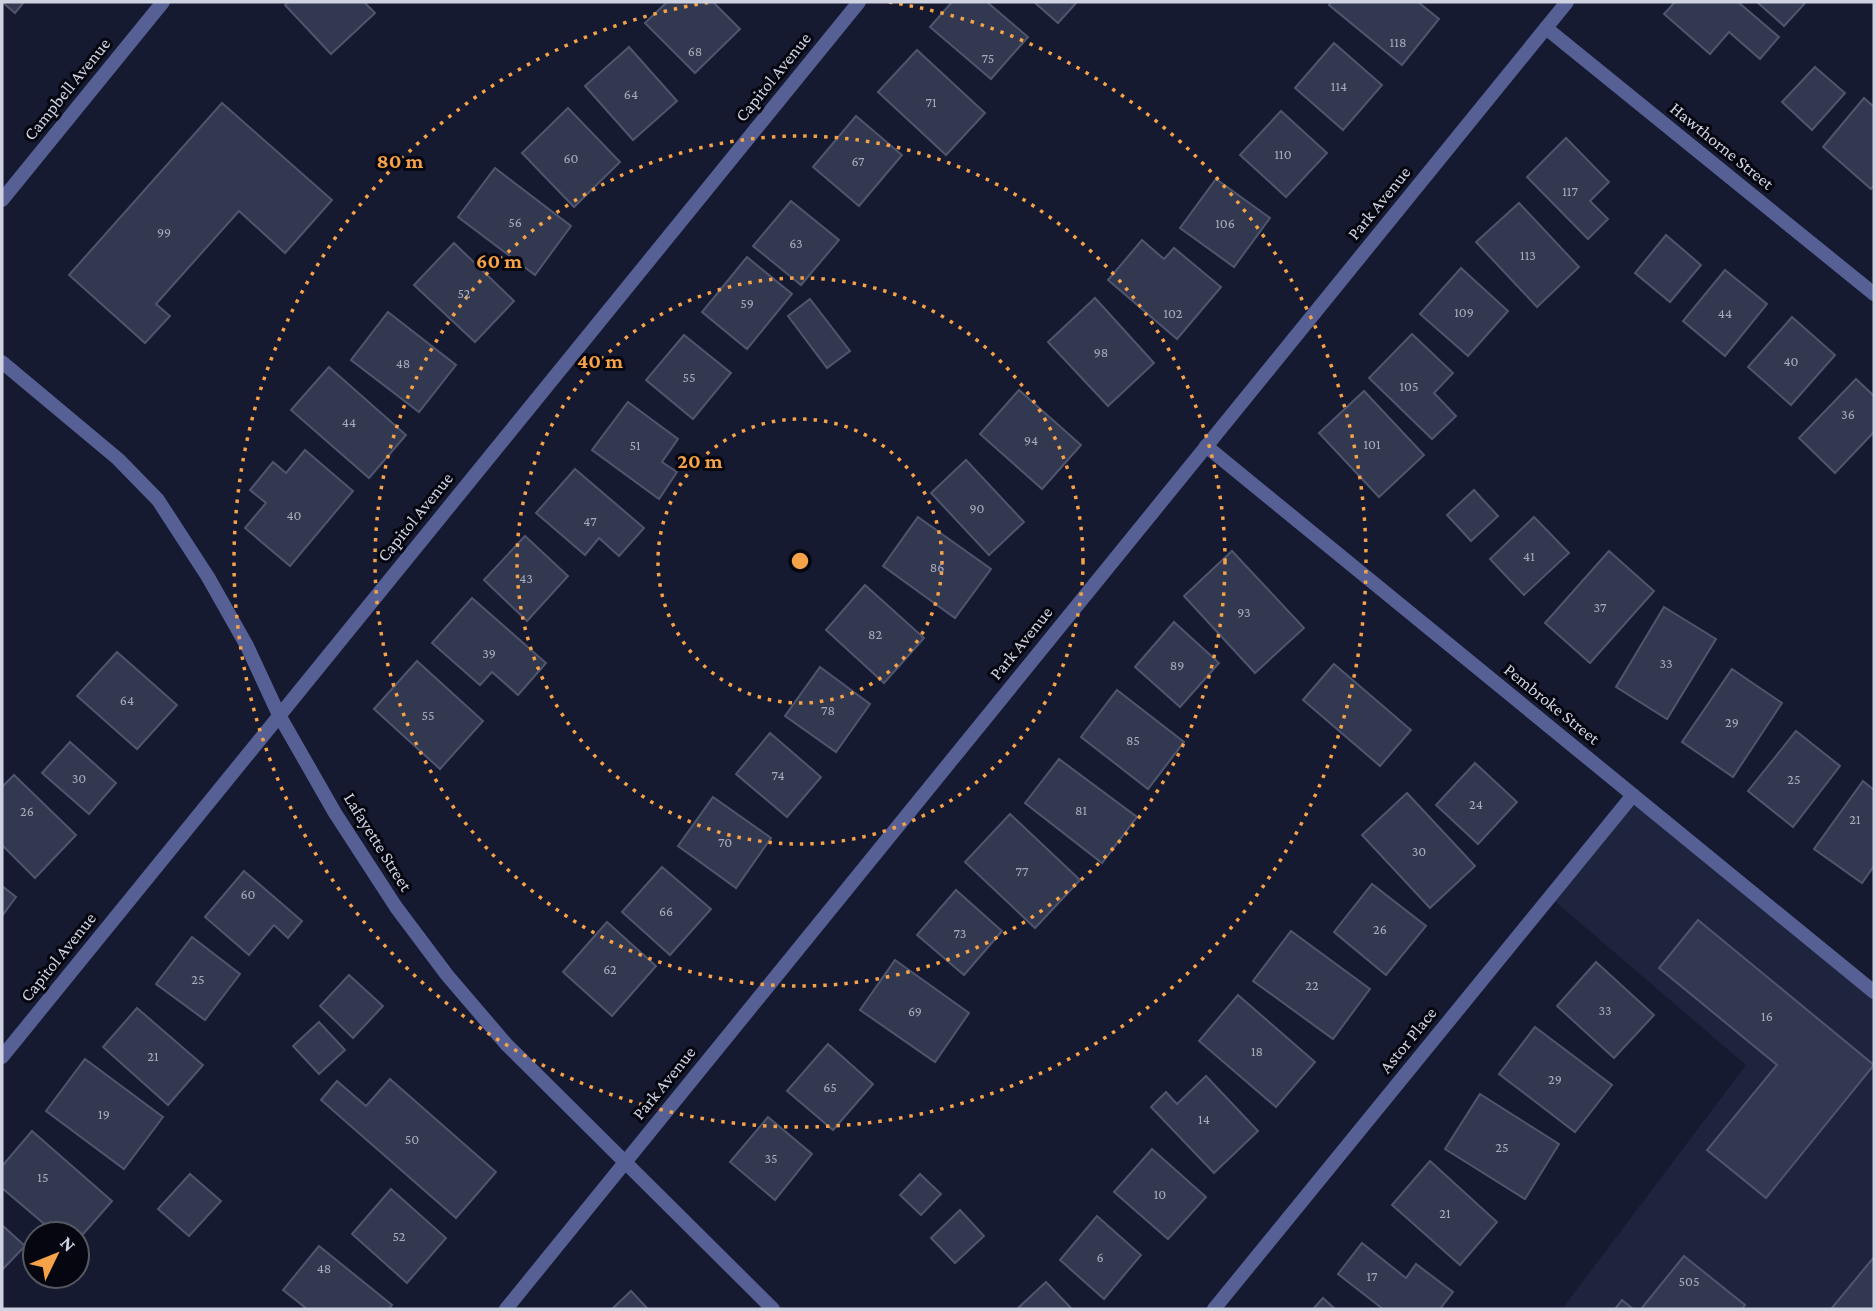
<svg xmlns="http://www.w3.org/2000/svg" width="1876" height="1311" font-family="'Crimson Pro',serif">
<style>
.built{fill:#1e233e}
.building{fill:#32384f;stroke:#4f556e;stroke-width:2}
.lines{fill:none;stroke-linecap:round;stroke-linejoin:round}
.street{stroke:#566095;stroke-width:14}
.ring{fill:none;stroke:#f6a248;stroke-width:3.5;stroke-dasharray:3.5 7}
.labels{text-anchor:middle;stroke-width:6;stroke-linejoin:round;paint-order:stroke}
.number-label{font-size:14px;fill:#a7acbc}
.street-label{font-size:18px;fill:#ced2e1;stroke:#05060f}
.centre{fill:#f6a248;stroke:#05060f;stroke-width:3.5}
.ring-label{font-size:21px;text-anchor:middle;font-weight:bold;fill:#f6a248;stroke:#05060f;stroke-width:6;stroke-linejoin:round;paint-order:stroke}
</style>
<rect width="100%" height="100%" fill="#161a30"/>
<path class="built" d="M 1633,795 L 1874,993 L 1874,1309 L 1562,1309 L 1746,1065 L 1550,897 Z"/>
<g class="building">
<path d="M 2,2 L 24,2 L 15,13 Z"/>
<path d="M 288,2 L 364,2 L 375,13 L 331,54 L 285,5 Z"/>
<path d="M 667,2 L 713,2 L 740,29 L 695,73 L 645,23 Z"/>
<path d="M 952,2 L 987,2 L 1028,37 L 991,79 L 930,27 Z"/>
<path d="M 1034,2 L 1077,2 L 1058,23 Z"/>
<path d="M 1331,2 L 1418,2 L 1439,19 L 1402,65 L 1329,5 Z"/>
<path d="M 1675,2 L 1738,2 L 1779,37 L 1760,59 L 1729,32 L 1710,54 L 1664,14 Z"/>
<path d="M 1757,2 L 1806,2 L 1784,26 Z"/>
<path d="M 1334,43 L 1382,85 L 1343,130 L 1295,88 Z"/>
<path d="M 629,47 L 677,101 L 633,140 L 585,86 Z"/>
<path d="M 917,50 L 985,113 L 946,155 L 878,92 Z"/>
<path d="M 1815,67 L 1845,93 L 1812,130 L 1782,102 Z"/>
<path d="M 1864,98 L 1874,107 L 1874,185 L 1871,189 L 1823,147 Z"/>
<path d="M 222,103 L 332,200 L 285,253 L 239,211 L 156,304 L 170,316 L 145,343 L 69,275 Z"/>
<path d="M 568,108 L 620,162 L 574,207 L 522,153 Z"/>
<path d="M 1281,111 L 1327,153 L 1286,197 L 1240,155 Z"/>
<path d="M 856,116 L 902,155 L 859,206 L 813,167 Z"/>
<path d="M 1566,138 L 1609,182 L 1590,201 L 1608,219 L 1588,239 L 1527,177 Z"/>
<path d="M 495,168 L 571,226 L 535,275 L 458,217 Z"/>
<path d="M 1216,179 L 1270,218 L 1234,267 L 1180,228 Z"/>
<path d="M 791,201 L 839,240 L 801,285 L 753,246 Z"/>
<path d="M 1519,203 L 1579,267 L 1537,307 L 1476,242 Z"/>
<path d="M 1666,235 L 1701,265 L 1670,302 L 1635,273 Z"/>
<path d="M 1142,240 L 1164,259 L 1174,248 L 1221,287 L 1177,339 L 1108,280 Z"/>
<path d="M 454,243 L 514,301 L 475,342 L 414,285 Z"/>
<path d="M 747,257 L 792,294 L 747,349 L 702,312 Z"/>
<path d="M 1461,268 L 1508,311 L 1468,356 L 1420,314 Z"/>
<path d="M 1725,270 L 1767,304 L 1725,356 L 1683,321 Z"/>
<path d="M 1095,298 L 1154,363 L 1108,406 L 1048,342 Z"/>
<path d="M 810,299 L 850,351 L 827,368 L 788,316 Z"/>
<path d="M 388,312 L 456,365 L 419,412 L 351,360 Z"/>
<path d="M 1792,317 L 1835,355 L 1791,405 L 1748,367 Z"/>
<path d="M 1412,334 L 1453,373 L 1434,393 L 1456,416 L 1432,439 L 1369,378 Z"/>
<path d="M 684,335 L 731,373 L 693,419 L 646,380 Z"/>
<path d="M 329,367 L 406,435 L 369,478 L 291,410 Z"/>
<path d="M 1856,379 L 1874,396 L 1874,432 L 1835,473 L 1799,438 Z"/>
<path d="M 1019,390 L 1081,445 L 1042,489 L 980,434 Z"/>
<path d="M 1364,391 L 1424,455 L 1379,497 L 1319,433 Z"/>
<path d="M 628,402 L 678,439 L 662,462 L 677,472 L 659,499 L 592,450 Z"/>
<path d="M 305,450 L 353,491 L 290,566 L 245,528 L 266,503 L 250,490 L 273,462 L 286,473 Z"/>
<path d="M 966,460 L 1024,522 L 989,555 L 931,493 Z"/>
<path d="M 575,469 L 644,528 L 619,556 L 599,538 L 585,555 L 536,513 Z"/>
<path d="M 1474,490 L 1498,516 L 1471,541 L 1447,515 Z"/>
<path d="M 918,517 L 991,569 L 955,618 L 883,566 Z"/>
<path d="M 1534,517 L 1569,553 L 1524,595 L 1490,559 Z"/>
<path d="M 525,536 L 568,576 L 527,621 L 484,580 Z"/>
<path d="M 1232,551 L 1304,628 L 1255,673 L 1184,596 Z"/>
<path d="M 1609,551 L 1654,591 L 1590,663 L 1545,623 Z"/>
<path d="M 865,585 L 924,638 L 884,683 L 826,630 Z"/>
<path d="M 472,598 L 546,663 L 518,695 L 492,672 L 480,685 L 432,643 Z"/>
<path d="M 1664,607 L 1716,639 L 1667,719 L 1616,687 Z"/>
<path d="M 1174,622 L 1219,663 L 1180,707 L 1135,667 Z"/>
<path d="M 117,652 L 177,705 L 137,749 L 77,696 Z"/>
<path d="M 417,661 L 483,721 L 440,769 L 374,709 Z"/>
<path d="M 1334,664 L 1411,730 L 1380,766 L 1303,700 Z"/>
<path d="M 820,667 L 870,704 L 836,752 L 785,716 Z"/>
<path d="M 1732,669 L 1782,703 L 1733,777 L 1682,742 Z"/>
<path d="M 1117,690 L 1184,742 L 1148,789 L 1081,737 Z"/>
<path d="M 1796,731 L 1840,766 L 1793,827 L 1748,791 Z"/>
<path d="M 770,733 L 821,777 L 787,817 L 736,774 Z"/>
<path d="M 70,742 L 116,783 L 89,814 L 42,773 Z"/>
<path d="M 1059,759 L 1137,817 L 1102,863 L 1025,803 Z"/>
<path d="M 1475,763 L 1517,802 L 1478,844 L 1436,805 Z"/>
<path d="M 14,775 L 76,835 L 35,878 L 2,845 L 2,787 Z"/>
<path d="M 1863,781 L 1874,790 L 1874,866 L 1862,883 L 1814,849 Z"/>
<path d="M 1407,793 L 1475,866 L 1430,908 L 1362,835 Z"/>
<path d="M 713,797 L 771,838 L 736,888 L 678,846 Z"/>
<path d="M 1010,814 L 1080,880 L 1035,928 L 965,862 Z"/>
<path d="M 662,867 L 711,909 L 670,955 L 622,912 Z"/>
<path d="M 244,871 L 302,921 L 288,938 L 274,925 L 249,955 L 205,917 Z"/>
<path d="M 1372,884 L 1426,926 L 1386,975 L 1334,932 Z"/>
<path d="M 2,886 L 16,897 L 2,916 Z"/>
<path d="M 956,890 L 1002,931 L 964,975 L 917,935 Z"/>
<path d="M 1698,920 L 1874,1065 L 1766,1198 L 1707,1150 L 1777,1065 L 1659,968 Z"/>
<path d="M 607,922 L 656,966 L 612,1016 L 563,972 Z"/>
<path d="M 1291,931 L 1370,989 L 1333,1039 L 1253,981 Z"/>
<path d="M 192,937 L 240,974 L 205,1020 L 156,984 Z"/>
<path d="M 895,960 L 969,1013 L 935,1062 L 860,1010 Z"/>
<path d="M 1596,962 L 1654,1015 L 1614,1058 L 1557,1006 Z"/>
<path d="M 349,975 L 383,1006 L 353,1038 L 320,1006 Z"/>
<path d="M 1238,995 L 1315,1062 L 1276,1107 L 1199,1041 Z"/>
<path d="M 137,1008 L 203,1065 L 168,1105 L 103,1047 Z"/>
<path d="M 319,1022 L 345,1050 L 319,1074 L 293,1046 Z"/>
<path d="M 1535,1027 L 1612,1085 L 1575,1132 L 1499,1074 Z"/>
<path d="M 828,1044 L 873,1084 L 833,1130 L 787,1091 Z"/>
<path d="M 85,1059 L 163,1117 L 124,1169 L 46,1111 Z"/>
<path d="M 1206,1076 L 1258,1131 L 1214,1173 L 1151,1107 L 1166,1092 L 1177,1104 Z"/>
<path d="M 390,1079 L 496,1172 L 456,1218 L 321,1100 L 337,1081 L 366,1106 Z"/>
<path d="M 1480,1094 L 1559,1144 L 1525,1199 L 1445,1149 Z"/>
<path d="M 768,1117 L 812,1154 L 775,1200 L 730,1162 Z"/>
<path d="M 32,1131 L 112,1201 L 77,1241 L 77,1234 L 56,1234 L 2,1188 L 2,1166 Z"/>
<path d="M 1152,1149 L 1206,1197 L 1168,1239 L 1114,1192 Z"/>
<path d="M 1430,1161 L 1497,1222 L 1460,1265 L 1392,1205 Z"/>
<path d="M 190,1174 L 221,1201 L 189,1236 L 158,1209 Z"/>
<path d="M 920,1174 L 941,1194 L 921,1215 L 900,1195 Z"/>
<path d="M 391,1189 L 446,1238 L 407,1283 L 352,1234 Z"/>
<path d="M 960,1210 L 984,1236 L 955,1263 L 931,1238 Z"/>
<path d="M 1097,1216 L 1141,1255 L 1104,1299 L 1060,1260 Z"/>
<path d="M 2,1225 L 25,1246 L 2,1270 Z"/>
<path d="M 1362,1243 L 1406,1278 L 1416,1264 L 1453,1292 L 1440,1309 L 1383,1309 L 1338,1274 Z"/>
<path d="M 319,1246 L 392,1305 L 389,1309 L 307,1309 L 283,1290 Z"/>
<path d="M 1684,1256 L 1745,1305 L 1742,1309 L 1641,1309 Z"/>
<path d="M 1874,1257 L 1874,1309 L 1831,1309 Z"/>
<path d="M 1046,1282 L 1072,1309 L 1017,1309 Z"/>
<path d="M 631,1291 L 648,1309 L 612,1309 Z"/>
<path d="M 1323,1298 L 1335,1309 L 1313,1309 Z"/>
<path d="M 1622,1300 L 1633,1309 L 1615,1309 Z"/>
</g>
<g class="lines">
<g class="street">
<path d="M 1546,28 L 1874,294"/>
<path d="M 2,200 L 163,2"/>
<path d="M 2,362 L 118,459 L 158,500 L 208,577 L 247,646 L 279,715 L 335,813 L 396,907 L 447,975 L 506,1044 L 773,1309"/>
<path d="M 1206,446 L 1874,992"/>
<path d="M 2,1057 L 859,2"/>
<path d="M 506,1309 L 1567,2"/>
<path d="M 1214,1309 L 1633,795"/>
</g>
</g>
<g class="ring">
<circle cx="800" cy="561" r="142"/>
<circle cx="800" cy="561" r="283"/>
<circle cx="800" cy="561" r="425"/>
<path d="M889 2A566 566 0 1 1 711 2"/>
</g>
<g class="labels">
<g class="number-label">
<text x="1398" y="47">118</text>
<text x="695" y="56">68</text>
<text x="988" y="63">75</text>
<text x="1339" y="91">114</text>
<text x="631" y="99">64</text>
<text x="931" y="107">71</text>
<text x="1283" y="159">110</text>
<text x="571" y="163">60</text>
<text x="858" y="166">67</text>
<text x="1570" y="196">117</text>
<text x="515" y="227">56</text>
<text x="1225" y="228">106</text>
<text x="164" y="237">99</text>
<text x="796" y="248">63</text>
<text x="1528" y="260">113</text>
<text x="464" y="298">52</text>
<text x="747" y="308">59</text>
<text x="1464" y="317">109</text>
<text x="1173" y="318">102</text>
<text x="1725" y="318">44</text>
<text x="1101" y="357">98</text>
<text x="1791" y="366">40</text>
<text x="403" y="368">48</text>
<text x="689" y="382">55</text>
<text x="1409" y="391">105</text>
<text x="1848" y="419">36</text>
<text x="349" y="427">44</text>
<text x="1031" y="445">94</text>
<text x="1372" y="449">101</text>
<text x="635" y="450">51</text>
<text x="977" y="513">90</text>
<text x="294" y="520">40</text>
<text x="590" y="526">47</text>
<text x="1529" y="561">41</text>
<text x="937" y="572">86</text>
<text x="526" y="583">43</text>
<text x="1600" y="612">37</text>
<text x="1244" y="617">93</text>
<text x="875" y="639">82</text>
<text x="489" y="658">39</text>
<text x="1666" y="668">33</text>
<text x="1177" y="670">89</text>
<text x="127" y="705">64</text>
<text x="828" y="715">78</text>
<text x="428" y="720">55</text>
<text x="1732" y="727">29</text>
<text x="1133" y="745">85</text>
<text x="778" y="780">74</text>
<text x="79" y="783">30</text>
<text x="1794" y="784">25</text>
<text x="1476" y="809">24</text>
<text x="1081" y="815">81</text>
<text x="27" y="816">26</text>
<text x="1855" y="824">21</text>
<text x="725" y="847">70</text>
<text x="1419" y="856">30</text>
<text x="1022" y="876">77</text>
<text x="248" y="899">60</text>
<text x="666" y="916">66</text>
<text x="1380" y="934">26</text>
<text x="960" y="938">73</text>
<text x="610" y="974">62</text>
<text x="198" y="984">25</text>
<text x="1312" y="990">22</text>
<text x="1605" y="1015">33</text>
<text x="915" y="1016">69</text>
<text x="1767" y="1021">16</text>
<text x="1257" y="1056">18</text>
<text x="153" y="1061">21</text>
<text x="1555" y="1084">29</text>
<text x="830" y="1092">65</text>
<text x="104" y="1119">19</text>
<text x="1204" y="1124">14</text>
<text x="412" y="1144">50</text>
<text x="1502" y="1152">25</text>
<text x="771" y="1163">35</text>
<text x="43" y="1182">15</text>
<text x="1160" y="1199">10</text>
<text x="1445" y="1218">21</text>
<text x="399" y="1241">52</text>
<text x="1100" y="1262">6</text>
<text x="324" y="1273">48</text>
<text x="1372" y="1281">17</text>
<text x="1689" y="1286">505</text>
</g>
<g class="street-label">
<text transform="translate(773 77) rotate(-51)" y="6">Capitol Avenue</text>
<text transform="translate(67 89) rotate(-51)" y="6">Campbell Avenue</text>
<text transform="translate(1722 146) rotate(39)" y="6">Hawthorne Street</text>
<text transform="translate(1379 203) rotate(-51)" y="6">Park Avenue</text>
<text transform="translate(415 517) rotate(-51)" y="6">Capitol Avenue</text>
<text transform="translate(1021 643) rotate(-51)" y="6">Park Avenue</text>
<text transform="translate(1552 704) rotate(39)" y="6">Pembroke Street</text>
<text transform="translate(378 842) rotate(58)" y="6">Lafayette Street</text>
<text transform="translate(58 957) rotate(-51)" y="6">Capitol Avenue</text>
<text transform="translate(1408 1040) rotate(-51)" y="6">Astor Place</text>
<text transform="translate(664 1083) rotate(-51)" y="6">Park Avenue</text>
</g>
</g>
<circle cx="800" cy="561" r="10" class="centre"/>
<g class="ring-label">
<text x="400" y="168">80 m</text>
<text x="499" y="268">60 m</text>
<text x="600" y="368">40 m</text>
<text x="700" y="468">20 m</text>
</g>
<rect width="1876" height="1311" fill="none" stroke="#ced2e1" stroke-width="7"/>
<g transform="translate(56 1255) rotate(47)"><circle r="33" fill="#05060f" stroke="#555863" stroke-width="2"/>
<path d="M0-5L12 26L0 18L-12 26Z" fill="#f6a248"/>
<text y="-10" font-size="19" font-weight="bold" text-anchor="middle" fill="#ced2e1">N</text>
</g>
</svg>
